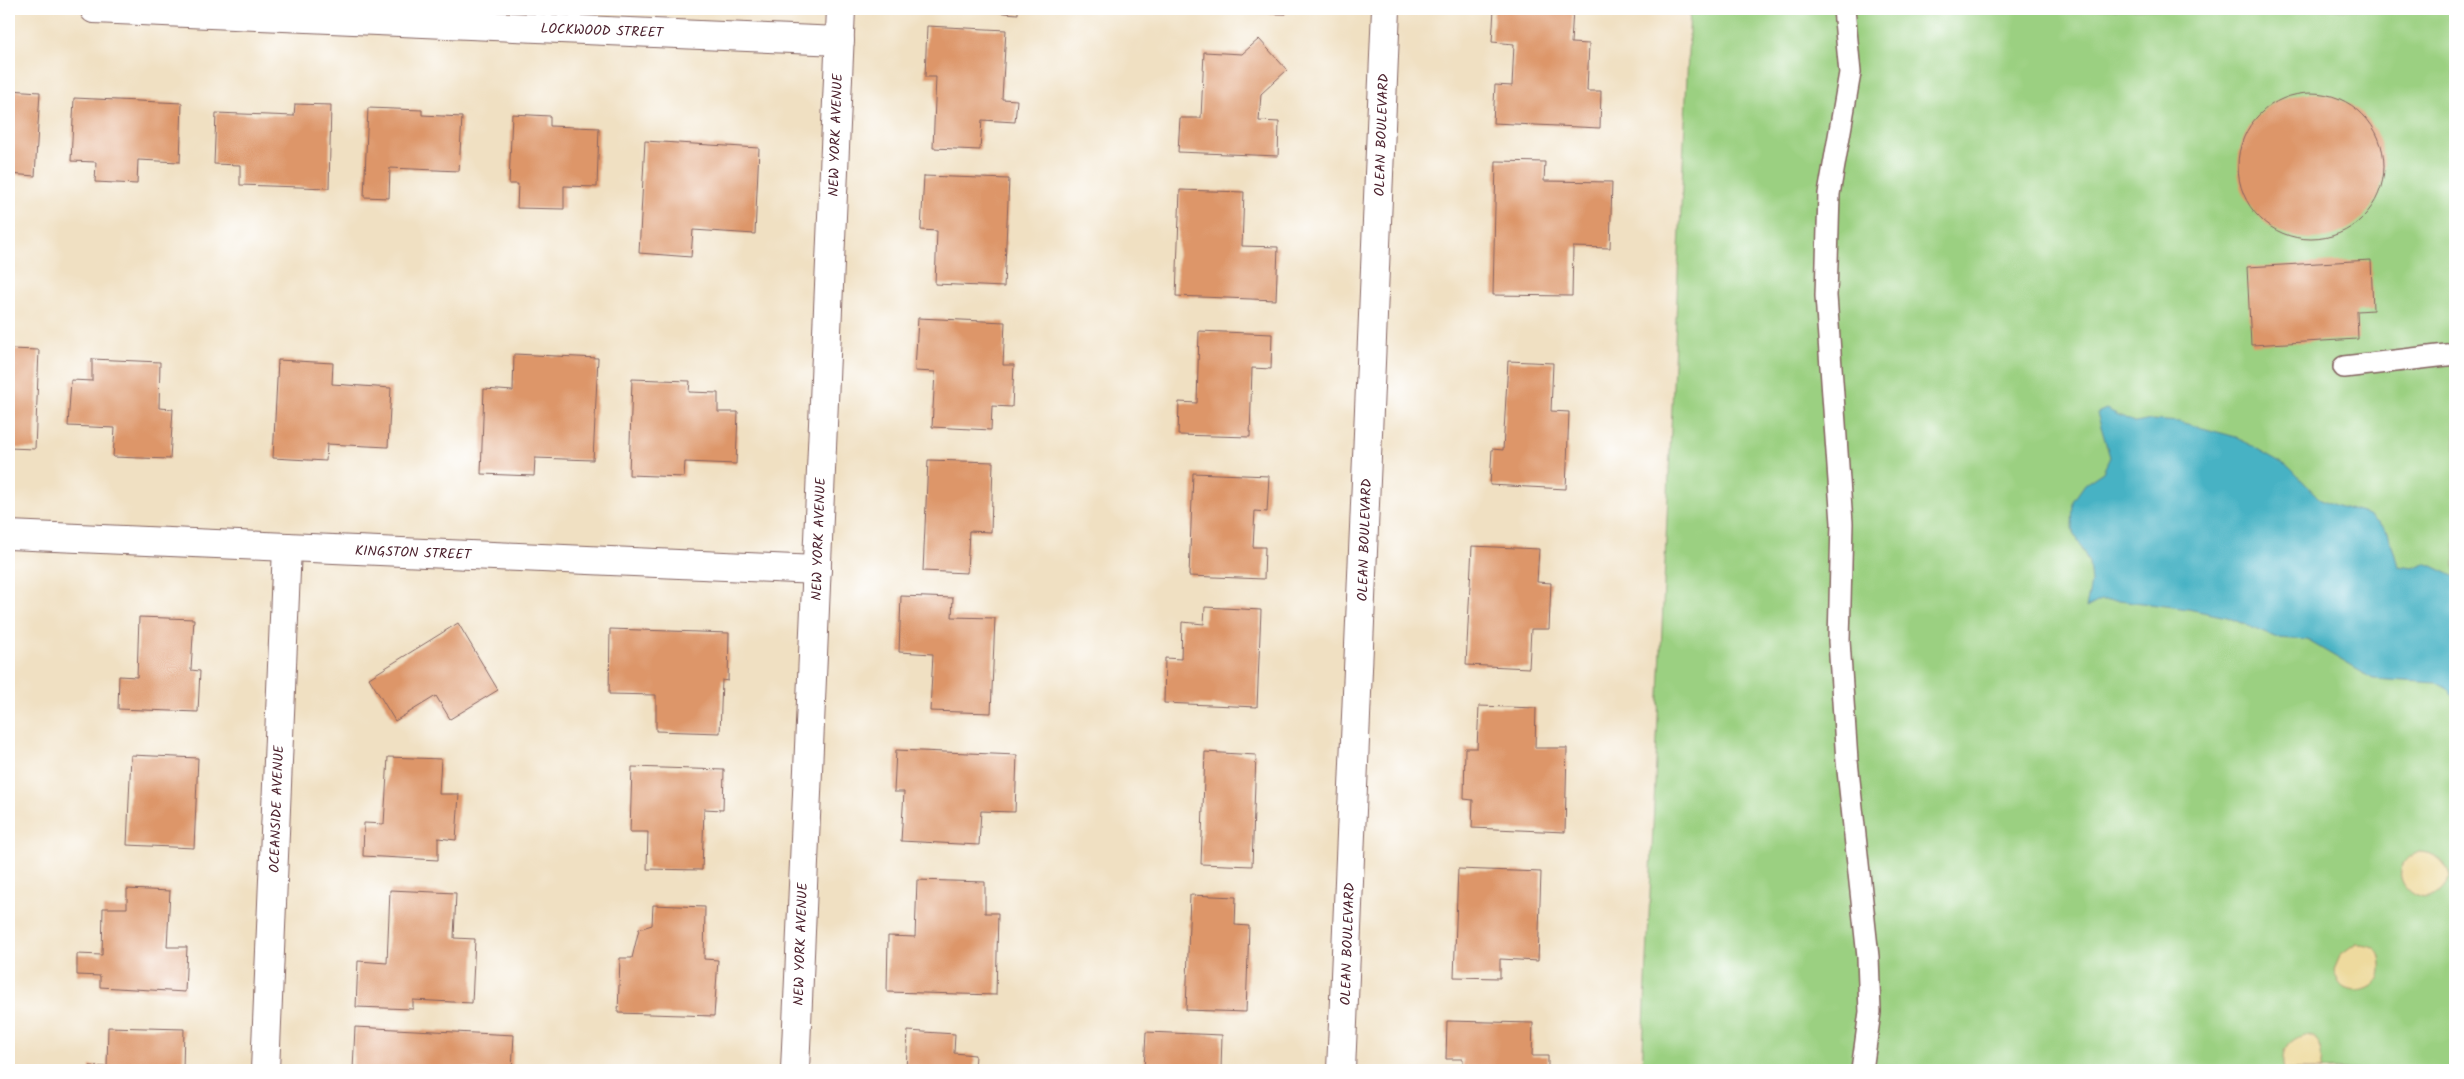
<svg xmlns="http://www.w3.org/2000/svg" width="2464" height="1079" font-family="Kalam,sans-serif">
<style>
.green{fill:#9bd081;stroke:#727856}
.sand{fill:#eeda9e;stroke:#9c7c64}
.water{fill:#47b2c4;stroke:#486878}
.building{fill:#dd9669}
.lines{fill:none;stroke-linecap:round;stroke-linejoin:round}
.service-casing{stroke:#846360;stroke-width:24}
.minor-casing{stroke:#846360;stroke-width:30}
.tertiary-casing{stroke:#846360;stroke-width:30}
.service{stroke:#fff;stroke-width:21}
.minor{stroke:#fff;stroke-width:28}
.tertiary{stroke:#fff;stroke-width:28}
.labels{text-anchor:middle;stroke-width:4;stroke-linejoin:round;paint-order:stroke}
.street-label{font-size:14px;fill:#4a1f2b;stroke:#fff}
</style>
<rect width="100%" height="100%" fill="#fff"/>
<filter id="ink" filterUnits="userSpaceOnUse"><feTurbulence type="fractalNoise" baseFrequency=".02" numOctaves="2"/><feDisplacementMap in="SourceGraphic" scale="10" xChannelSelector="R" yChannelSelector="G"/><feConvolveMatrix kernelMatrix="1 2 1 2 8 2 1 2 1" color-interpolation-filters="sRGB"/></filter>
<filter id="wash" filterUnits="userSpaceOnUse"><feTurbulence type="fractalNoise" baseFrequency=".0096" numOctaves="4" result="noise"/><feDisplacementMap in="SourceGraphic" scale="20" xChannelSelector="R" yChannelSelector="G"/><feGaussianBlur stdDeviation="1.12" result="paint"/><feColorMatrix in="noise" values="0 0 0 0 0 0 0 0 0 0 0 0 0 0 0 0 0 1.4 0 .05"/><feComposite in="paint" operator="in"/></filter>
<g filter="url(#wash)">
<rect width="100%" height="100%" fill="#f0e0c2"/>
<path class="green" d="M 1690,9 L 2455,9 L 2455,1070 L 1642,1070 Z"/>
<g class="sand">
<path d="M 2419,852 C 2435,853 2445,860 2450,876 C 2433,926 2370,874 2419,852 Z"/>
<path d="M 2356,944 C 2372,944 2380,948 2381,965 C 2381,970 2381,976 2378,980 C 2371,991 2353,994 2343,987 C 2338,983 2336,976 2334,970 L 2340,956 Z"/>
<path d="M 2304,1035 C 2323,1037 2324,1054 2321,1070 L 2284,1070 C 2280,1052 2287,1041 2304,1035 Z"/>
</g>
<path class="water" d="M 2106,409 L 2136,423 L 2151,420 L 2180,422 L 2236,437 L 2289,467 L 2319,498 L 2334,505 L 2369,515 L 2388,532 L 2398,566 L 2413,568 L 2426,563 L 2455,577 L 2455,696 L 2448,689 L 2437,683 L 2373,679 L 2307,640 L 2277,638 L 2227,617 L 2188,609 L 2119,600 L 2101,600 L 2086,608 L 2091,583 L 2089,563 L 2072,528 L 2073,501 L 2085,484 L 2103,472 L 2110,457 L 2097,413 Z"/>
<g id="blocks">
<g class="building">
<path d="M 954,9 L 1018,9 L 1018,14 Z"/>
<path d="M 1212,9 L 1286,9 L 1286,14 L 1211,12 Z"/>
<path d="M 1494,9 L 1573,9 L 1571,43 L 1589,44 L 1587,91 L 1601,91 L 1600,128 L 1493,123 L 1495,85 L 1512,86 L 1514,44 L 1492,42 Z"/>
<path d="M 927,26 L 1006,30 L 1002,99 L 1017,100 L 1015,122 L 982,120 L 980,150 L 933,148 L 936,77 L 925,77 Z"/>
<path d="M 1259,39 L 1287,70 L 1261,94 L 1259,121 L 1279,122 L 1278,156 L 1178,152 L 1180,118 L 1201,118 L 1204,52 L 1242,54 Z"/>
<path d="M 10,90 L 40,92 L 35,176 L 9,174 Z"/>
<circle cx="2311" cy="166" r="73"/>
<path d="M 74,98 L 182,103 L 180,162 L 138,160 L 137,184 L 95,182 L 96,162 L 71,161 Z"/>
<path d="M 295,104 L 331,105 L 329,188 L 240,185 L 240,165 L 214,164 L 216,113 L 294,116 Z"/>
<path d="M 368,108 L 422,110 L 422,115 L 462,117 L 459,171 L 390,168 L 389,198 L 364,197 Z"/>
<path d="M 512,114 L 550,116 L 550,126 L 599,128 L 597,187 L 564,186 L 564,209 L 517,208 L 518,184 L 509,184 Z"/>
<path d="M 645,141 L 759,148 L 755,234 L 693,230 L 691,257 L 639,253 Z"/>
<path d="M 1496,161 L 1545,162 L 1544,181 L 1612,182 L 1610,248 L 1573,247 L 1572,296 L 1493,295 Z"/>
<path d="M 924,176 L 1009,179 L 1004,287 L 935,284 L 937,231 L 921,230 Z"/>
<path d="M 1180,190 L 1244,192 L 1242,246 L 1278,247 L 1276,300 L 1176,296 Z"/>
<path d="M 2371,260 L 2373,310 L 2357,311 L 2358,339 L 2251,345 L 2247,267 Z"/>
<path d="M 918,318 L 1005,322 L 1003,365 L 1014,365 L 1012,407 L 992,406 L 991,430 L 932,427 L 935,372 L 915,371 Z"/>
<path d="M 1199,331 L 1272,334 L 1271,369 L 1252,368 L 1250,437 L 1178,435 L 1179,402 L 1197,403 Z"/>
<path d="M 9,349 L 39,350 L 35,449 L 9,448 Z"/>
<path d="M 514,354 L 598,358 L 593,460 L 535,458 L 534,476 L 481,474 L 484,389 L 513,391 Z"/>
<path d="M 92,359 L 160,362 L 159,408 L 173,409 L 170,459 L 113,457 L 115,428 L 68,426 L 71,380 L 92,381 Z"/>
<path d="M 278,360 L 333,363 L 332,384 L 391,388 L 388,447 L 327,444 L 326,461 L 273,458 Z"/>
<path d="M 1508,361 L 1553,363 L 1551,411 L 1569,412 L 1566,489 L 1490,485 L 1492,449 L 1503,450 Z"/>
<path d="M 632,379 L 690,381 L 689,392 L 718,393 L 718,412 L 738,412 L 736,464 L 685,462 L 684,477 L 629,475 Z"/>
<path d="M 928,460 L 993,462 L 991,532 L 969,531 L 967,573 L 923,571 Z"/>
<path d="M 1193,473 L 1269,476 L 1267,512 L 1255,511 L 1253,547 L 1265,547 L 1264,579 L 1189,576 Z"/>
<path d="M 1472,546 L 1539,549 L 1537,582 L 1551,583 L 1549,629 L 1531,629 L 1529,668 L 1466,665 Z"/>
<path d="M 901,596 L 953,598 L 952,617 L 995,618 L 991,713 L 930,711 L 933,654 L 899,652 Z"/>
<path d="M 1205,607 L 1261,610 L 1257,707 L 1164,703 L 1165,658 L 1181,659 L 1182,622 L 1204,624 Z"/>
<path d="M 139,617 L 194,619 L 191,670 L 200,671 L 198,712 L 118,709 L 119,676 L 137,677 Z"/>
<path d="M 458,623 L 498,690 L 450,719 L 436,696 L 395,721 L 369,678 Z"/>
<path d="M 610,629 L 729,633 L 728,681 L 722,680 L 720,733 L 656,731 L 656,695 L 609,694 Z"/>
<path d="M 1479,706 L 1536,708 L 1535,748 L 1567,748 L 1565,832 L 1472,828 L 1473,800 L 1464,799 L 1465,748 L 1477,748 Z"/>
<path d="M 896,750 L 1017,755 L 1015,812 L 981,811 L 979,845 L 901,841 L 904,792 L 894,792 Z"/>
<path d="M 1205,752 L 1256,755 L 1252,866 L 1201,864 Z"/>
<path d="M 131,755 L 198,758 L 194,848 L 127,845 Z"/>
<path d="M 388,757 L 441,759 L 439,794 L 459,794 L 456,840 L 438,838 L 438,860 L 363,856 L 364,823 L 384,824 Z"/>
<path d="M 632,767 L 724,770 L 723,810 L 704,809 L 702,870 L 647,869 L 648,832 L 630,832 Z"/>
<path d="M 1458,869 L 1541,872 L 1538,961 L 1500,959 L 1500,978 L 1454,977 Z"/>
<path d="M 917,880 L 985,882 L 985,913 L 998,913 L 996,995 L 887,992 L 888,936 L 915,937 Z"/>
<path d="M 127,889 L 170,891 L 167,947 L 187,947 L 185,992 L 100,987 L 100,976 L 77,975 L 77,954 L 102,955 L 103,908 L 127,908 Z"/>
<path d="M 390,890 L 456,893 L 454,938 L 475,939 L 472,1003 L 413,1000 L 413,1009 L 356,1007 L 358,961 L 387,963 Z"/>
<path d="M 1190,895 L 1236,897 L 1235,925 L 1249,926 L 1246,1012 L 1186,1010 Z"/>
<path d="M 653,905 L 705,907 L 704,959 L 718,960 L 714,1016 L 618,1013 L 620,958 L 632,958 L 639,929 L 652,925 Z"/>
<path d="M 1447,1021 L 1533,1023 L 1532,1056 L 1548,1056 L 1548,1070 L 1463,1070 L 1463,1059 L 1446,1059 Z"/>
<path d="M 108,1027 L 184,1029 L 183,1070 L 90,1070 L 90,1066 L 107,1067 Z"/>
<path d="M 355,1027 L 514,1035 L 512,1070 L 353,1070 Z"/>
<path d="M 908,1031 L 955,1034 L 954,1053 L 975,1055 L 974,1070 L 906,1070 Z"/>
<path d="M 1146,1032 L 1222,1035 L 1221,1070 L 1144,1070 Z"/>
</g>
</g>
</g>
<g filter="url(#ink)">
<use href="#blocks" fill-opacity="0" stroke="#846360" stroke-width="1"/>
<g class="lines">
<defs>
<g id="service">
<path d="M 1844,9 L 1850,73 L 1829,194 L 1826,296 L 1842,523 L 1839,641 L 1847,761 L 1868,957 L 1870,1012 L 1862,1070"/>
<path d="M 2344,367 L 2455,354"/>
</g>
<g id="minor">
<path d="M 94,9 L 840,41"/>
<path d="M 9,535 L 817,570"/>
<path d="M 265,1070 L 287,547"/>
<path d="M 795,1070 L 841,9"/>
</g>
<path id="tertiary" d="M 1341,1070 L 1386,9"/>
</defs>
<use href="#service" class="service-casing"/>
<use href="#minor" class="minor-casing"/>
<use href="#tertiary" class="tertiary-casing"/>
<use href="#service" class="service"/>
<use href="#minor" class="minor"/>
<use href="#tertiary" class="tertiary"/>
</g>
</g>
<g class="labels">
<g class="street-label">
<text transform="translate(602 30) rotate(2)" y="5">LOCKWOOD STREET</text>
<text transform="translate(835 135) rotate(-88)" y="5">NEW YORK AVENUE</text>
<text transform="translate(1381 135) rotate(-88)" y="5">OLEAN BOULEVARD</text>
<text transform="translate(818 539) rotate(-88)" y="5">NEW YORK AVENUE</text>
<text transform="translate(1364 540) rotate(-88)" y="5">OLEAN BOULEVARD</text>
<text transform="translate(413 552) rotate(2)" y="5">KINGSTON STREET</text>
<text transform="translate(276 809) rotate(-88)" y="5">OCEANSIDE AVENUE</text>
<text transform="translate(800 944) rotate(-88)" y="5">NEW YORK AVENUE</text>
<text transform="translate(1347 944) rotate(-88)" y="5">OLEAN BOULEVARD</text>
</g>
</g>
<rect width="2464" height="1079" fill="none" stroke="#fff" stroke-width="30"/>
</svg>
